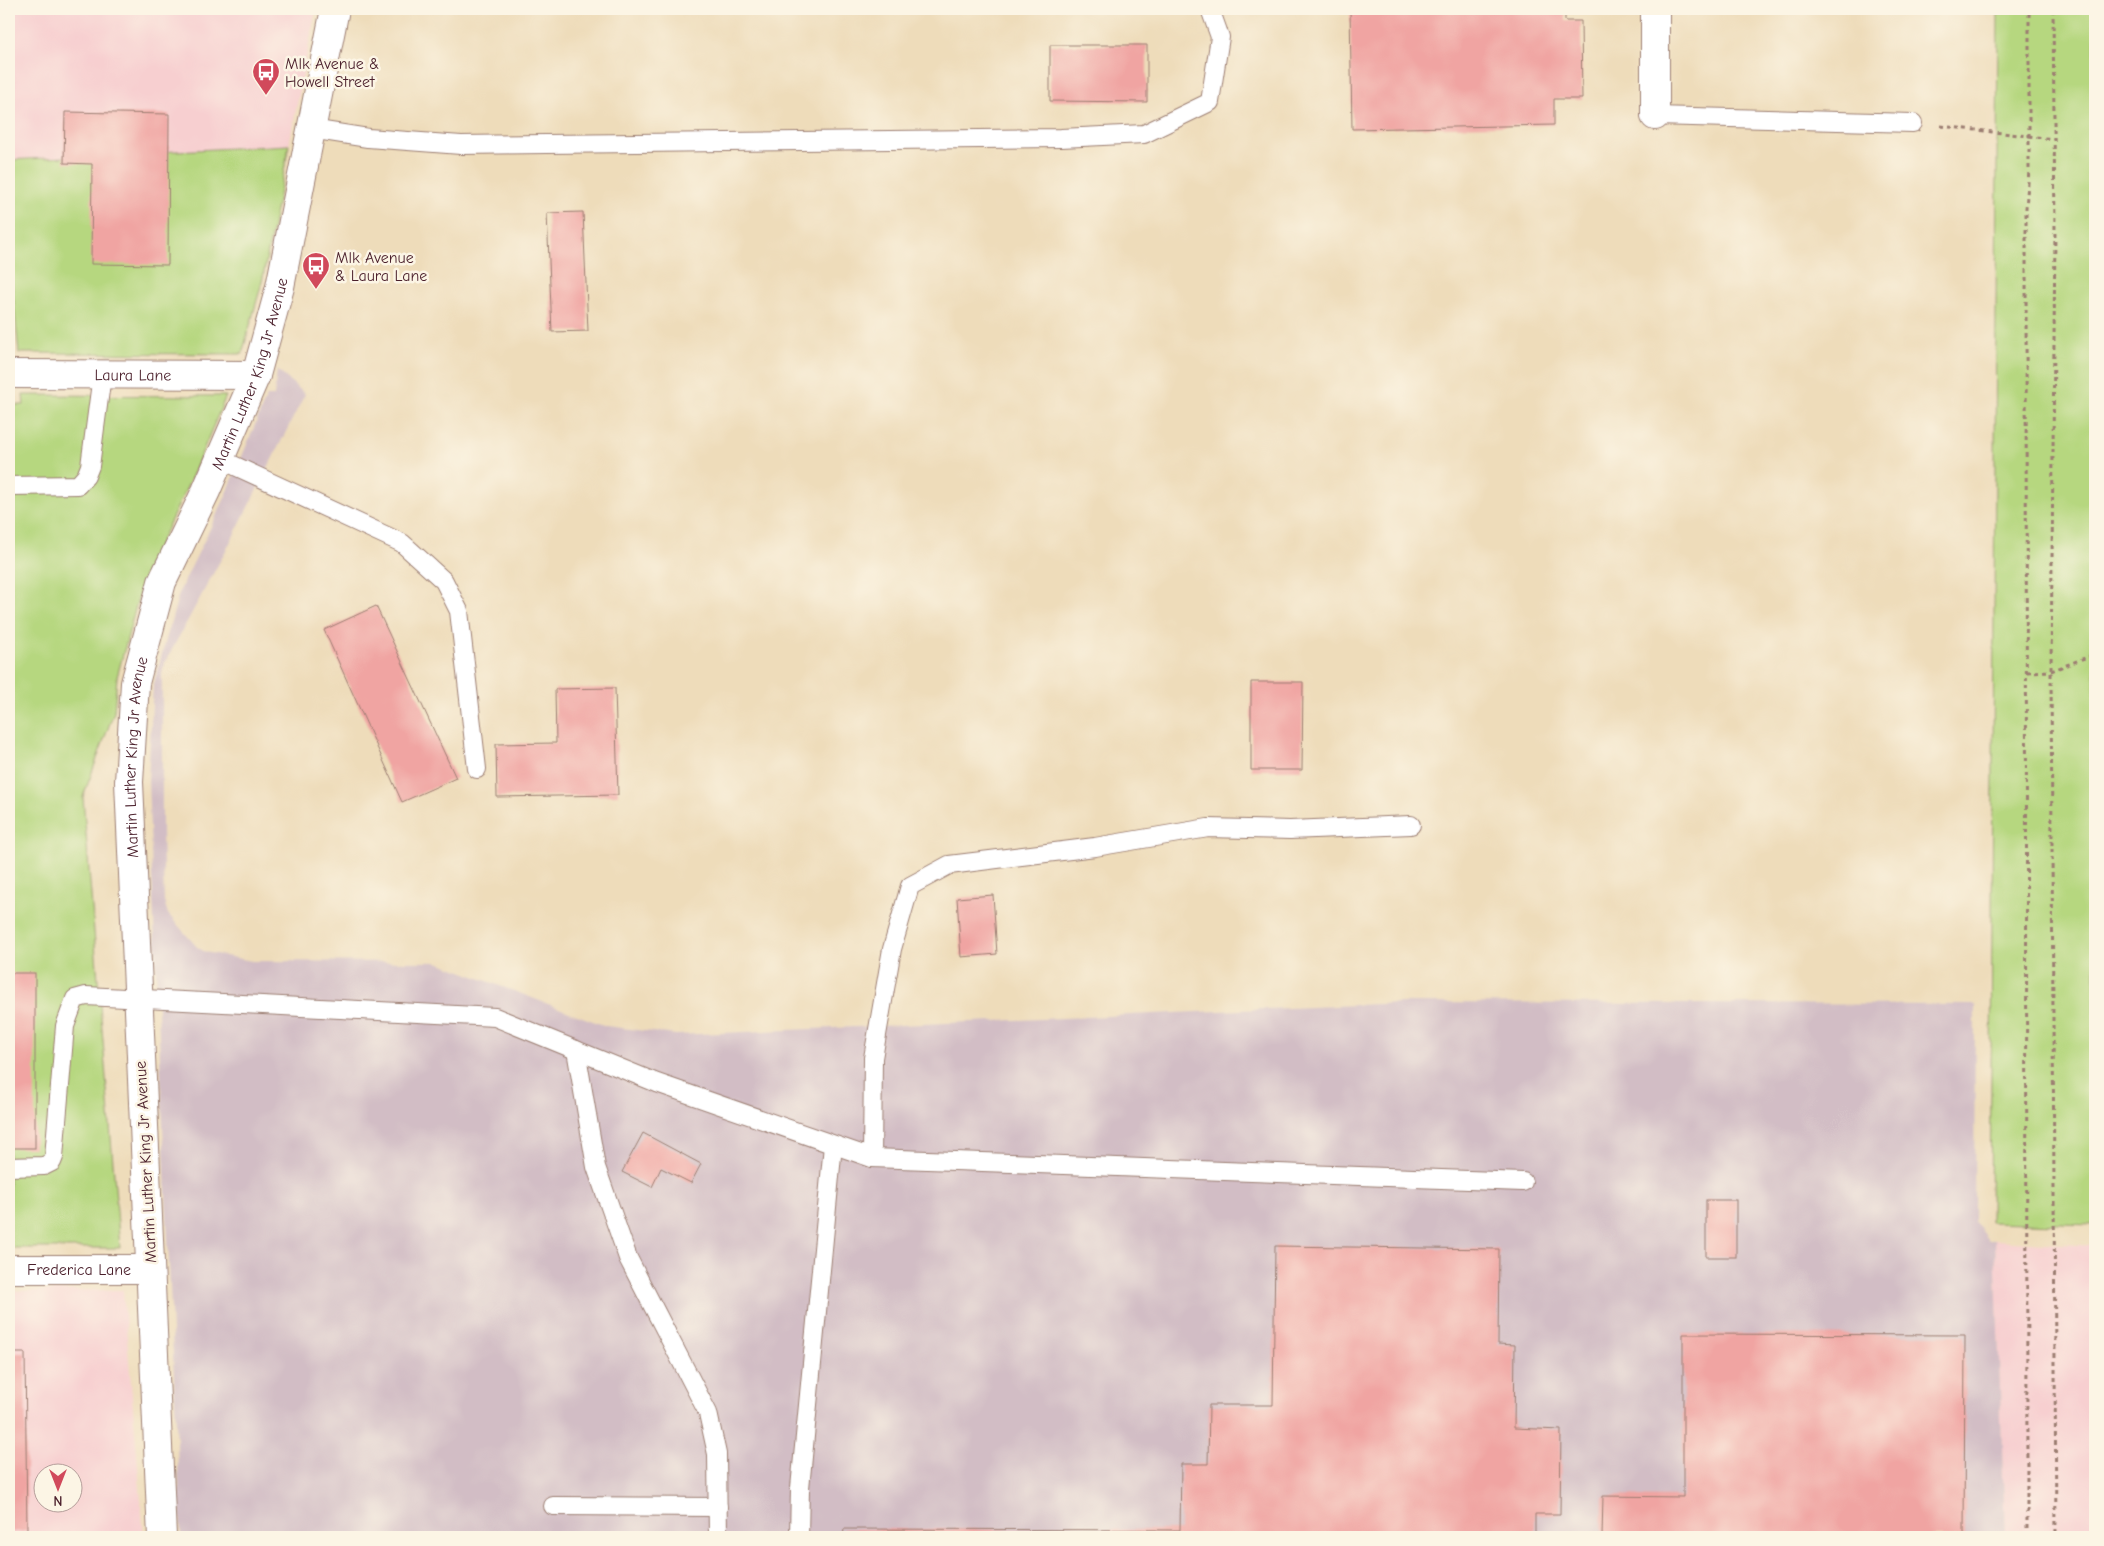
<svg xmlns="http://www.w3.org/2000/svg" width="2104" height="1546" font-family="'Comic Neue',sans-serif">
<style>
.built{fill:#f7cfd0;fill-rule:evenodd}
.industrial{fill:#d2bdc5}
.green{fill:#b6d77f;stroke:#807b55}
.building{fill:#f0a4a2}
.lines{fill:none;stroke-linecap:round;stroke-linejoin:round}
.service-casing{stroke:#9c7e72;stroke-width:20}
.minor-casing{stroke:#9c7e72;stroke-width:30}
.tertiary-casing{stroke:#9c7e72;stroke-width:30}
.path{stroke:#9c7e72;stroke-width:3;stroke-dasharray:4 4;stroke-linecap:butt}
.service{stroke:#fff;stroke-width:18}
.minor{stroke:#fff;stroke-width:28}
.tertiary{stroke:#fff;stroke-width:28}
.labels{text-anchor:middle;stroke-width:5;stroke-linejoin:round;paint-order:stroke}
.poi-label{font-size:16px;fill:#4a1f2b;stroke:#fcf5e5;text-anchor:start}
.street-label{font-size:16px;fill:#4a1f2b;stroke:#fcf5e5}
</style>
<rect width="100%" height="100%" fill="#fcf5e5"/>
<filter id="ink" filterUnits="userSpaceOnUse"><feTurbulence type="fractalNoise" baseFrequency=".02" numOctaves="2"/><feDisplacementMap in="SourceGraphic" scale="10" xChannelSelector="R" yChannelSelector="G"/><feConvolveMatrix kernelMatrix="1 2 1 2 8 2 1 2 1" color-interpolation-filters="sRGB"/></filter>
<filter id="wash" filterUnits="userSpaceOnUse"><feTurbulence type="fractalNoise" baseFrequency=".0096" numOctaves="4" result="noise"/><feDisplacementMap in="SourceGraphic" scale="20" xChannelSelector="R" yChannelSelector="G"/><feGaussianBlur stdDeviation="1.12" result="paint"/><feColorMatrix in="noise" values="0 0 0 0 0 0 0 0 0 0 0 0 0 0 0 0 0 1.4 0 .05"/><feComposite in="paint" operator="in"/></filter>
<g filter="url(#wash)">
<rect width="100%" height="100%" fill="#eedcba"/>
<g class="built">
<path d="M 9,9 L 316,9 L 289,145 L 9,160 Z"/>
<path d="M 1995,1240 L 2095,1246 L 2095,1537 L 2005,1537 Z"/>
<path d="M 123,1290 L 144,1537 L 9,1537 L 9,1291 ZM 42,1474 L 72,1474 L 72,1504 L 42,1504 Z"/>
</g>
<path class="industrial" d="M 277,370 L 305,394 L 232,539 L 164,664 L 162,674 L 162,831 L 164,901 L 168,914 L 197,947 L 205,952 L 252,961 L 437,962 L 606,1026 L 676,1035 L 1402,1003 L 1975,1005 L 1974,1221 L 1989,1240 L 1995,1240 L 2005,1537 L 181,1537 L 148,782 L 153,686 L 180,590 L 224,500 L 267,396 L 274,396 Z"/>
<g class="green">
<path d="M 1998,9 L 2095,9 L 2095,1225 L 1990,1222 Z"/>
<path d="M 289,145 L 262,282 L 242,354 L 19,353 L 9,253 L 9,160 Z"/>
<path d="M 23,395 L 226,396 L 190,481 L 144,576 L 117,677 L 114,712 L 83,797 L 120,1248 L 9,1248 L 9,405 L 24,405 Z"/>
</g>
<g id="blocks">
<g class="building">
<path d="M 1350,9 L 1565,9 L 1565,21 L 1581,21 L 1582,99 L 1554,99 L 1554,125 L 1352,129 Z"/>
<path d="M 1050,45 L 1147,45 L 1147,102 L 1050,101 Z"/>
<path d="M 65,112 L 169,114 L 168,265 L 91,264 L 92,164 L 64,163 Z"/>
<path d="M 583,212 L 588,331 L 552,332 L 547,213 Z"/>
<path d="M 376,606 L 456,778 L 402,802 L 324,630 Z"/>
<path d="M 1251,682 L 1303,682 L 1302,770 L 1251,770 Z"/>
<path d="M 615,688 L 618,795 L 497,797 L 496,744 L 556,743 L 555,689 Z"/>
<path d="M 993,895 L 997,954 L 961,957 L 957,898 Z"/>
<rect x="9" y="973" width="26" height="175"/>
<path d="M 643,1133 L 701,1164 L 691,1183 L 661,1168 L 652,1187 L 622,1172 Z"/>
<rect x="1706" y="1200" width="30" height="57"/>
<path d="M 1275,1246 L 1499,1249 L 1498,1344 L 1515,1345 L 1514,1428 L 1561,1430 L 1560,1514 L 1535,1514 L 1535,1537 L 843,1537 L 844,1529 L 1180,1530 L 1181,1464 L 1208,1464 L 1209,1405 L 1273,1405 Z"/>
<path d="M 1683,1334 L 1965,1335 L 1964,1537 L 1602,1537 L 1603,1496 L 1683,1497 Z"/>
<path d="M 9,1353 L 25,1353 L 27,1531 L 9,1532 Z"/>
</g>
</g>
</g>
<g filter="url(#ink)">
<use href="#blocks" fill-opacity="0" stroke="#9c7e72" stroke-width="1"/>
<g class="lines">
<defs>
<g id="service">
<path d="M 1655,116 L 1913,123"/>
<path d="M 311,129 L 368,138 L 461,145 L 1061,138 L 1144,134 L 1210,102 L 1220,37 L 1210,9"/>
<path d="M 220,459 L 402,543 L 444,581 L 459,611 L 477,769"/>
<path d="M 9,486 L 78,485 L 86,476 L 90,466 L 102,375"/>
<path d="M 576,1050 L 596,1167 L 628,1258 L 708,1413 L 717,1454 L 718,1537"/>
<path d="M 872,1158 L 873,1058 L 892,949 L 910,886 L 949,865 L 1095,847 L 1208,828 L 1290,830 L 1411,825"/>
<path d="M 9,1167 L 44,1166 L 52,1162 L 54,1157 L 65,1026 L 75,999 L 86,996 L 495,1017 L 657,1083 L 872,1158 L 1523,1182"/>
<path d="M 553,1506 L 718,1507"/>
<path d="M 799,1537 L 800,1488 L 833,1145"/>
</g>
<g id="minor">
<path d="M 1655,9 L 1655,116"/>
<path id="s1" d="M 9,374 L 256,375"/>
<path id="s2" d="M 9,1269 L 150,1269"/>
</g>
<g id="tertiary">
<path id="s3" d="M 162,1537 L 129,782 L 135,683 L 162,582 L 206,491 L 256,375 L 280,287 L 335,9"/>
</g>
</defs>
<use href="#service" class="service-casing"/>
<use href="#minor" class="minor-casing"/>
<use href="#tertiary" class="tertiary-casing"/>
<g class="path">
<path d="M 2053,9 L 2055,231 L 2051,671 L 2056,1537"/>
<path d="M 1941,126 L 2054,139"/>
<path d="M 2027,672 L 2051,671 L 2095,654"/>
<path d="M 2027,1537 L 2026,208 L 2029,170 L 2029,9"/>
</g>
<use href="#service" class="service"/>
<use href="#minor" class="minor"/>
<use href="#tertiary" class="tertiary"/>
</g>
</g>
<defs>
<symbol id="bus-pin" viewBox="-11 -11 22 30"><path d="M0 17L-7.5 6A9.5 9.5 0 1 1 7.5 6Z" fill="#d1495b" stroke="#fcf5e5"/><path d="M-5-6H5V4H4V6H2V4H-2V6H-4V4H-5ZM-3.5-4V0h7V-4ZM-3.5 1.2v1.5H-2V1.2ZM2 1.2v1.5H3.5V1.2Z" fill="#fff"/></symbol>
</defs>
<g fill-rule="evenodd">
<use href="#bus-pin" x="250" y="56" width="32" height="43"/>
<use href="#bus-pin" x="300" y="250" width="32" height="43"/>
</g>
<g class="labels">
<g class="poi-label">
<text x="285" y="69">Mlk Avenue &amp;<tspan x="285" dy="18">Howell Street</tspan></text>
<text x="335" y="263">Mlk Avenue<tspan x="335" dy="18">&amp; Laura Lane</tspan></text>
</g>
<g class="street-label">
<text dy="6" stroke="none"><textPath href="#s3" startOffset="1186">Martin Luther King Jr Avenue</textPath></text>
<text dy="6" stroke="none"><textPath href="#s1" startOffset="124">Laura Lane</textPath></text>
<text dy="6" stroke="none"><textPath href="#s3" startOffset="781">Martin Luther King Jr Avenue</textPath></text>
<text transform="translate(145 1162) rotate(-93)" y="6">Martin Luther King Jr Avenue</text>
<text dy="6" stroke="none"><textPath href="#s2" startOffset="70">Frederica Lane</textPath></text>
</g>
</g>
<rect width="2104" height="1546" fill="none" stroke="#fcf5e5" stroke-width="30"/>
<g transform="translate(58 1488) rotate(180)"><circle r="24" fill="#fcf5e5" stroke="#b59f9b"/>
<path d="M0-4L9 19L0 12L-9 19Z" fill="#d1495b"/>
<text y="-8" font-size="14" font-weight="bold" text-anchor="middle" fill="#4a1f2b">N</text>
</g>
</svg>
